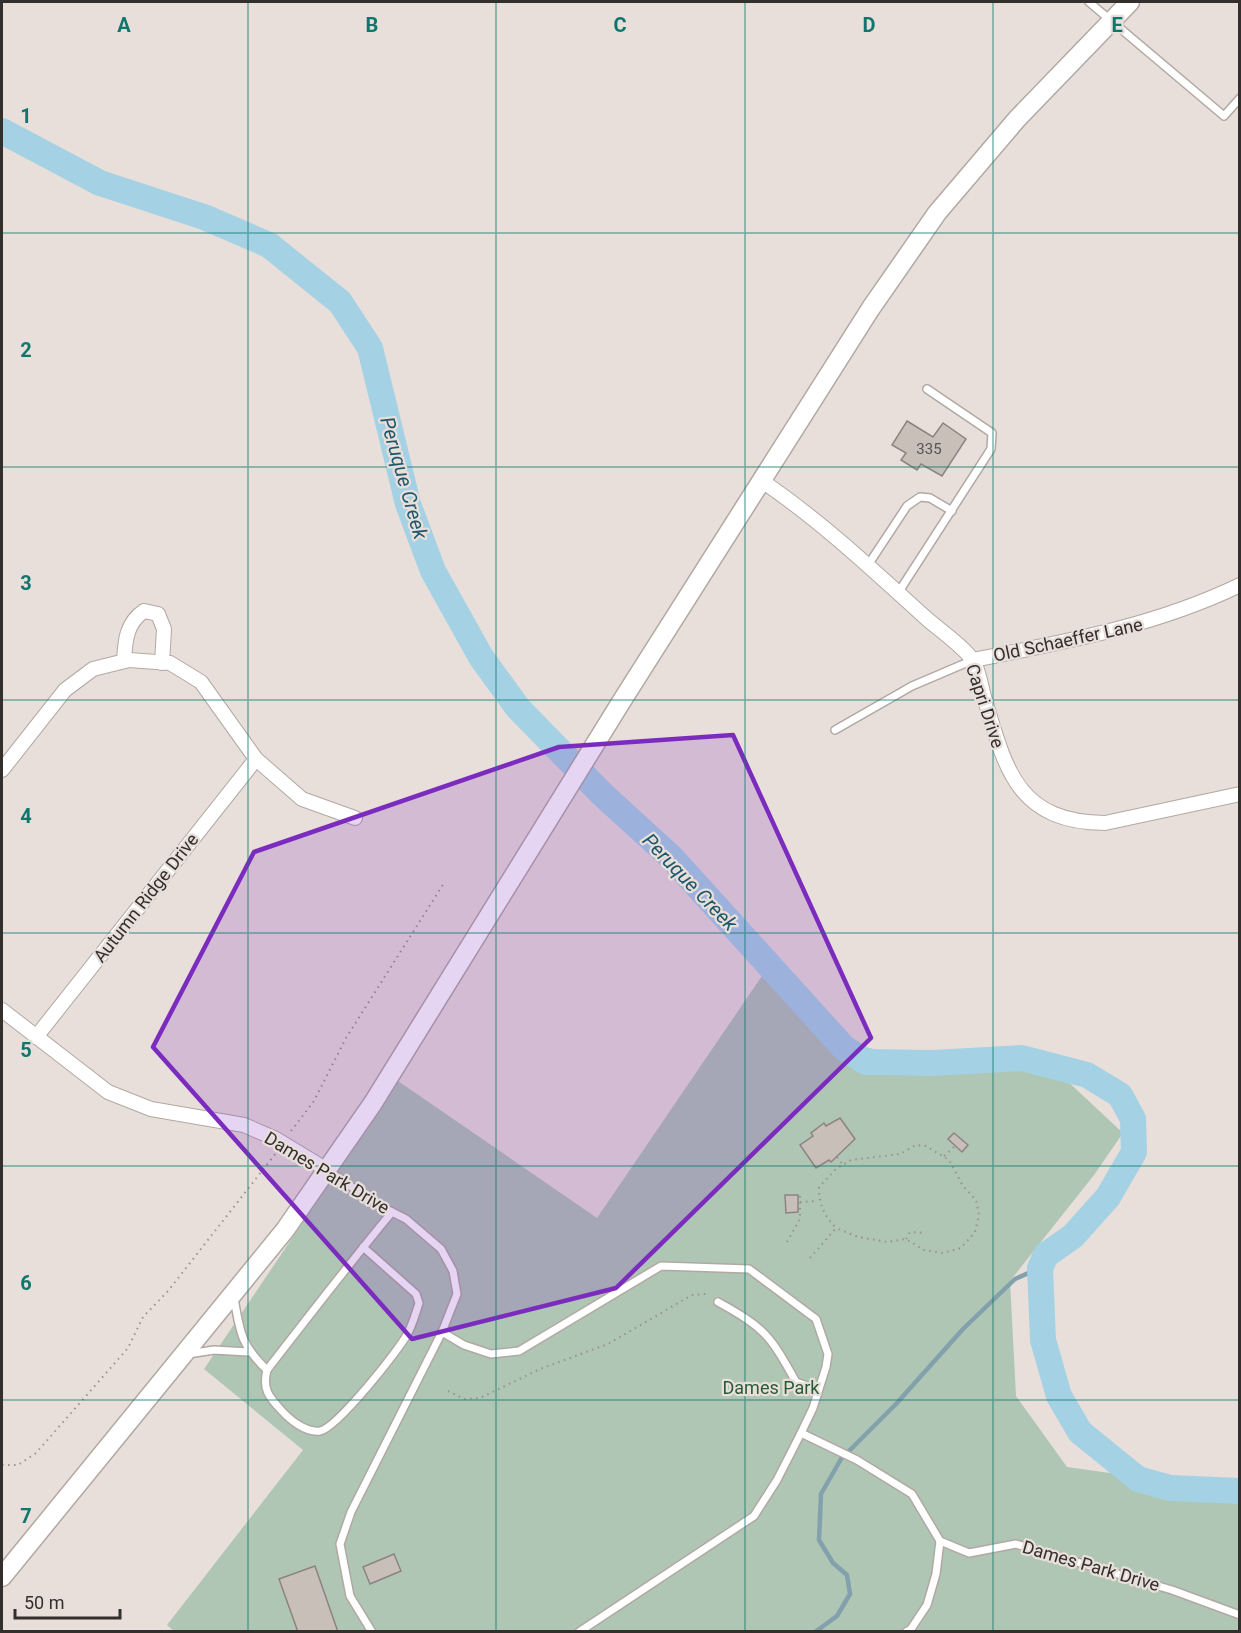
<svg xmlns="http://www.w3.org/2000/svg" width="1241" height="1633" font-family="Roboto,sans-serif">
<style>
.green{fill:#afc6b4}
.lines{fill:none;stroke-linecap:round;stroke-linejoin:round}
.stream{stroke:#82a1ad;stroke-width:4.5}
.river{stroke:#a4d2e4;stroke-width:26}
.building{fill:#c8bfb9;stroke:#8d847f;stroke-width:1.5}
.lane-casing{stroke:#b1a8a3;stroke-width:10}
.street-casing{stroke:#b1a8a3;stroke-width:16}
.secondary-casing{stroke:#b1a8a3;stroke-width:21}
.path{stroke:#99928e;stroke-width:2;stroke-dasharray:1.5 4.5;stroke-linecap:butt}
.lane{stroke:#fff;stroke-width:7}
.street{stroke:#fff;stroke-width:14}
.secondary{stroke:#fff;stroke-width:18}
.marked{fill:#7b2cbf;fill-opacity:0.2;stroke:#7b2cbf;stroke-width:4.5;stroke-linejoin:round}
.grid{fill:none;stroke:#0f766e;stroke-width:1.5;stroke-opacity:0.55}
.labels{text-anchor:middle;stroke-width:4.5;stroke-linejoin:round;paint-order:stroke}
.number-label{font-size:15px;fill:#585350}
.street-label{font-size:18px;fill:#322f2d;stroke:#e9dfda}
.park-label{font-size:18px;fill:#265c37;stroke:#e9dfda}
.water-label{font-size:20px;font-style:italic;fill:#1c576b;stroke:#e9dfda}
.grid-label{font-size:20px;text-anchor:middle;font-weight:bold;fill:#0f766e;stroke:#e9dfda;stroke-width:4.5;stroke-linejoin:round;paint-order:stroke}
</style>
<rect width="100%" height="100%" fill="#e9dfda"/>
<path class="green" d="M 766,970 L 843,1042 L 951,1067 L 1048,1063 L 1123,1133 L 1094,1175 L 1010,1281 L 1016,1396 L 1067,1467 L 1239,1491 L 1239,1631 L 175,1632 L 167,1625 L 303,1450 L 204,1369 L 398,1081 L 597,1218 Z"/>
<g class="lines">
<path class="stream" d="M 815,1632 L 837,1616 L 850,1594 L 847,1575 L 833,1563 L 819,1540 L 821,1494 L 841,1459 L 896,1404 L 963,1329 L 1015,1279 L 1040,1268"/>
<path class="river" d="M 2,131 L 100,183 L 204,217 L 269,245 L 340,302 L 370,348 L 408,504 L 433,571 L 481,657 L 518,708 L 602,794 L 671,857 L 844,1048 L 866,1062 L 933,1063 L 1022,1058 L 1087,1075 L 1120,1095 L 1133,1119 L 1134,1152 L 1108,1197 L 1073,1236 L 1046,1255 L 1040,1268 L 1043,1340 L 1059,1396 L 1080,1432 L 1138,1479 L 1170,1488 L 1240,1491"/>
</g>
<g class="building">
<path d="M 907,421 L 933,437 L 943,423 L 966,439 L 942,476 L 921,464 L 917,470 L 901,460 L 906,453 L 892,445 Z"/>
<path d="M 840,1118 L 855,1139 L 831,1162 L 829,1160 L 816,1168 L 800,1145 L 813,1136 L 811,1133 L 824,1123 L 826,1126 Z"/>
<path d="M 954,1133 L 968,1145 L 962,1152 L 948,1139 Z"/>
<path d="M 785,1195 L 798,1195 L 798,1212 L 786,1213 Z"/>
<path d="M 394,1554 L 401,1571 L 370,1584 L 363,1567 Z"/>
<path d="M 315,1566 L 338,1632 L 298,1632 L 279,1579 Z"/>
</g>
<g class="lines">
<defs>
<g id="lane">
<path d="M 1089,2 L 1224,116 L 1240,98"/>
<path d="M 868,565 L 907,506 L 920,497 L 930,498 L 952,511"/>
<path d="M 898,593 L 991,449 L 992,433 L 927,389"/>
<path d="M 835,730 L 912,686 L 973,660"/>
<path d="M 327,1170 L 378,1205 L 406,1219 L 441,1249 L 453,1271 L 457,1294 L 442,1332 L 351,1512 L 340,1544 L 350,1596 L 372,1632"/>
<path d="M 363,1247 L 416,1294 L 419,1303 C 416,1313 413,1323 408,1333 C 399,1350 337,1428 320,1431 C 306,1433 290,1420 281,1410 C 269,1397 262,1389 267,1370 C 308,1317 349,1264 392,1212"/>
<path d="M 234,1298 C 240,1333 241,1345 267,1370"/>
<path d="M 718,1302 C 765,1328 770,1335 796,1382 L 818,1390"/>
<path d="M 442,1332 L 464,1345 L 491,1354 L 519,1351 L 661,1266 L 749,1269 L 816,1319 L 828,1354 L 826,1367 L 813,1408 L 801,1433 L 777,1480 L 754,1516 L 579,1632"/>
<path d="M 188,1354 L 214,1350 L 248,1352"/>
<path d="M 801,1433 L 857,1460 L 912,1494 L 940,1541 L 936,1574 L 927,1605 L 911,1629 L 906,1632"/>
<path d="M 940,1541 L 969,1553 L 1016,1544 L 1172,1590 L 1240,1615"/>
</g>
<g id="street">
<path d="M 762,481 C 821,521 873,570 926,618 C 938,629 966,648 973,661 C 980,672 981,688 985,700 C 1006,771 1018,822 1105,823 L 1240,794"/>
<path d="M 973,660 C 1065,642 1155,626 1240,585"/>
<path d="M 124,661 C 125,642 126,623 144,611 L 158,614 L 164,629 L 162,663"/>
<path d="M 2,770 L 65,690 L 93,669 L 129,660 L 170,663 L 201,682 L 256,759 L 302,799 L 355,818"/>
<path d="M 2,1010 L 108,1092 L 151,1109 L 244,1125 L 276,1139 L 327,1170"/>
<path d="M 36,1037 L 256,759"/>
</g>
<path id="secondary" d="M 2,1577 L 285,1230 L 373,1103 L 623,699 L 871,308 L 937,213 L 1017,119 L 1130,2"/>
</defs>
<use href="#lane" class="lane-casing"/>
<use href="#street" class="street-casing"/>
<use href="#secondary" class="secondary-casing"/>
<g class="path">
<path d="M 291,1131 L 314,1101 L 346,1038 L 444,883"/>
<path d="M 944,1156 L 954,1147"/>
<path d="M 837,1157 L 843,1165"/>
<path d="M 800,1202 L 818,1201"/>
<path d="M 906,1239 L 910,1232 L 926,1233"/>
<path d="M 787,1242 L 800,1219 L 800,1193"/>
<path d="M 810,1258 L 836,1228 C 824,1215 819,1205 819,1187 L 837,1168 L 851,1160 L 900,1154 L 916,1145 L 926,1146 L 949,1160 L 963,1186 L 976,1200 L 979,1215 L 975,1232 L 961,1248 L 943,1253 L 924,1250 L 906,1239 L 887,1242 L 858,1237 L 836,1228"/>
<path d="M 448,1391 L 464,1399 L 480,1398 L 540,1369 L 608,1344 L 692,1295 L 705,1294 L 709,1296"/>
<path d="M 2,1465 L 18,1465 L 36,1453 L 128,1348 L 143,1317 L 168,1291 L 276,1153"/>
</g>
<use href="#lane" class="lane"/>
<use href="#street" class="street"/>
<use href="#secondary" class="secondary"/>
</g>
<path class="marked" d="M 733,735 L 871,1038 L 616,1288 L 412,1339 L 153,1047 L 254,852 L 559,747 Z"/>
<path class="grid" d="M 248,2 L 248,1632M 496,2 L 496,1632M 745,2 L 745,1632M 993,2 L 993,1632M 2,233 L 1240,233M 2,467 L 1240,467M 2,700 L 1240,700M 2,933 L 1240,933M 2,1166 L 1240,1166M 2,1400 L 1240,1400"/>
<g class="labels">
<g class="number-label">
<text x="929" y="454">335</text>
</g>
<g class="street-label">
<text transform="translate(1068 640) rotate(-12)" y="6">Old Schaeffer Lane</text>
<text transform="translate(985 706) rotate(72)" y="6">Capri Drive</text>
<text transform="translate(146 898) rotate(-52)" y="6">Autumn Ridge Drive</text>
<text transform="translate(327 1173) rotate(31)" y="6">Dames Park Drive</text>
<text transform="translate(1091 1566) rotate(16)" y="6">Dames Park Drive</text>
</g>
<g class="park-label">
<text x="771" y="1394">Dames Park</text>
</g>
<g class="water-label">
<text transform="translate(404 478) rotate(74)" y="7">Peruque Creek</text>
<text transform="translate(690 882) rotate(46)" y="7">Peruque Creek</text>
</g>
</g>
<g class="grid-label">
<text x="124" y="32">A</text>
<text x="372" y="32">B</text>
<text x="620" y="32">C</text>
<text x="869" y="32">D</text>
<text x="1117" y="32">E</text>
<text x="26" y="123">1</text>
<text x="26" y="357">2</text>
<text x="26" y="590">3</text>
<text x="26" y="823">4</text>
<text x="26" y="1057">5</text>
<text x="26" y="1290">6</text>
<text x="26" y="1523">7</text>
</g>
<rect width="1241" height="1633" fill="none" stroke="#322f2d" stroke-width="6"/>
<path d="M15 1609v9h105v-9" fill="none" stroke="#322f2d" stroke-width="3"/>
<text x="24" y="1609" font-size="18" fill="#322f2d" stroke="#e9dfda" stroke-width="4.5" paint-order="stroke">50 m</text>
</svg>
